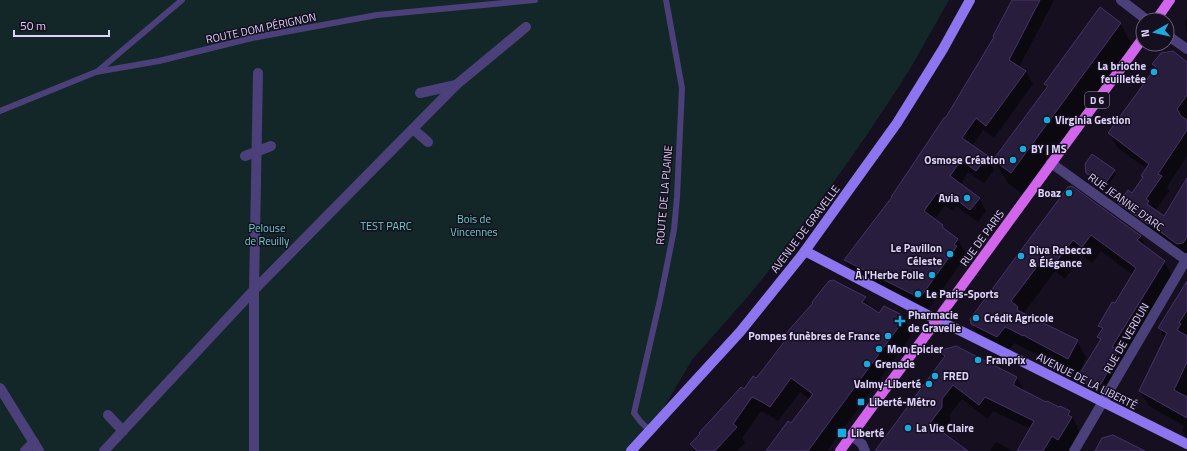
<svg xmlns="http://www.w3.org/2000/svg" width="1187" height="451" font-family="'Titillium Web',sans-serif">
<style>
.green{fill:#132628}
.shadow{fill:#0007}
.building{fill:#291d3e;stroke:#463267}
.lines{fill:none;stroke-linecap:round;stroke-linejoin:round}
.lane{stroke:#4b4079;stroke-width:6}
.street{stroke:#4b4079;stroke-width:10}
.secondary{stroke:#8c75ef;stroke-width:10}
.primary{stroke:#d166ed;stroke-width:10}
.poi-dot{fill:#1aaade;stroke:#150f1f;stroke-width:1.5}
.labels{text-anchor:middle;stroke-width:3;stroke-linejoin:round;paint-order:stroke}
.shield{fill:#150f1f;stroke:#a298b8;stroke-width:1}
.shield-label{font-size:10px;font-weight:bold;fill:#ded3fa}
.street-label{font-size:11px;fill:#ded3fa;stroke:#150f1f}
.poi-label{font-size:11px;font-weight:bold;fill:#ded3fa;stroke:#150f1f;text-anchor:start}
.park-label{font-size:11px;fill:#67d1c8;stroke:#150f1f}
</style>
<rect width="100%" height="100%" fill="#150f1f"/>
<path class="green" d="M 0,0 L 949,0 C 937,21 925,43 913,64 C 874,127 830,189 784,248 L 786,249 L 751,293 L 692,360 L 638,451 L 0,451 Z"/>
<g class="shadow">
<path d="M 1013,0 L 1054,0 L 1019,67 L 1026,72 L 1033,84 L 994,138 L 983,130 L 972,146 L 987,157 L 994,170 L 984,183 L 968,172 L 960,185 L 979,198 L 986,211 L 978,222 L 956,206 L 953,211 L 945,205 L 935,219 L 942,225 L 945,231 L 958,240 L 965,252 L 962,257 L 963,260 L 929,308 L 924,309 L 852,273 L 845,260 L 893,198 L 958,100 L 995,38 Z"/>
<path d="M 1187,19 L 1187,34 L 1185,22 Z"/>
<path d="M 1120,23 L 1133,47 L 1024,195 L 1008,183 L 994,160 L 1048,88 L 1046,84 Z"/>
<path d="M 1187,62 L 1187,119 L 1186,121 L 1187,122 L 1187,156 L 1167,187 L 1169,191 L 1155,211 L 1164,217 L 1187,184 L 1187,258 L 1128,218 L 1120,204 L 1132,194 L 1144,178 L 1142,176 L 1147,169 L 1117,147 L 1109,133 L 1156,69 L 1154,64 Z"/>
<path d="M 1092,155 L 1114,171 L 1116,174 L 1106,188 L 1089,176 L 1087,173 Z"/>
<path d="M 1068,188 L 1140,236 L 1148,249 L 1164,261 L 1173,278 L 1110,401 L 1088,394 L 1078,378 L 1101,341 L 1099,337 L 1102,331 L 1099,326 L 1115,305 L 1133,275 L 1101,251 L 1092,263 L 1082,255 L 1065,279 L 1055,271 L 1023,314 L 1077,341 L 1086,358 L 1078,375 L 1014,343 L 1007,353 L 982,340 L 972,324 Z"/>
<path d="M 833,281 L 865,298 L 872,310 L 879,314 L 901,316 L 910,331 L 911,336 L 827,451 L 767,451 L 792,424 L 810,400 L 800,392 L 778,421 L 772,417 L 761,411 L 742,438 L 745,443 L 737,451 L 695,451 L 691,445 L 756,379 Z"/>
<path d="M 1187,283 L 1187,438 L 1182,430 L 1184,426 L 1149,406 L 1140,391 L 1165,338 L 1159,328 Z"/>
<path d="M 940,352 L 1017,377 L 1025,393 L 1046,403 L 1069,412 L 1078,427 L 1077,428 L 1080,433 L 1069,451 L 1018,451 L 1031,429 L 993,411 L 988,419 L 962,399 L 950,414 L 950,422 L 942,433 L 963,451 L 878,451 L 944,359 Z"/>
<path d="M 996,442 L 1013,451 L 990,451 Z"/>
</g>
<g class="building">
<path d="M 1012,0 L 1040,0 L 1009,60 L 1026,71 L 986,126 L 976,118 L 962,138 L 988,156 L 976,171 L 961,160 L 950,176 L 980,198 L 970,210 L 949,194 L 945,198 L 937,193 L 924,211 L 943,225 L 942,227 L 958,239 L 954,245 L 957,246 L 922,295 L 916,296 L 844,260 L 892,197 L 891,197 L 944,118 L 946,117 L 994,37 L 993,36 Z"/>
<path d="M 1100,7 L 1121,23 L 1011,173 L 993,160 L 1048,86 L 1044,84 Z"/>
<path d="M 1173,51 L 1187,62 L 1187,95 L 1177,109 L 1181,116 L 1187,120 L 1187,130 L 1158,174 L 1162,176 L 1146,199 L 1149,201 L 1147,204 L 1164,216 L 1187,178 L 1187,237 L 1183,243 L 1177,244 L 1150,224 L 1149,225 L 1118,203 L 1128,190 L 1132,193 L 1143,177 L 1141,176 L 1149,164 L 1108,133 L 1156,67 L 1152,64 L 1161,53 Z"/>
<path d="M 1092,154 L 1115,170 L 1104,185 L 1086,173 L 1085,164 Z"/>
<path d="M 1072,186 L 1141,236 L 1137,240 L 1165,261 L 1112,347 L 1119,350 L 1106,372 L 1107,373 L 1101,384 L 1093,387 L 1080,381 L 1081,380 L 1077,378 L 1101,339 L 1097,337 L 1103,328 L 1098,326 L 1112,302 L 1115,303 L 1136,268 L 1091,235 L 1082,247 L 1073,240 L 1055,263 L 1045,256 L 1011,301 L 1018,307 L 1017,310 L 1078,340 L 1068,359 L 1023,335 L 1023,336 L 1008,328 L 1007,328 L 1005,327 L 997,337 L 971,324 L 970,319 L 1068,187 Z"/>
<path d="M 833,280 L 866,297 L 862,302 L 879,313 L 884,306 L 902,315 L 903,321 L 808,451 L 766,451 L 788,421 L 791,423 L 813,394 L 791,378 L 770,407 L 762,402 L 752,397 L 733,424 L 737,427 L 715,451 L 697,451 L 690,444 L 700,434 L 699,433 L 741,387 L 744,389 L 753,376 L 756,378 L 761,372 L 784,342 L 784,338 L 788,331 L 813,303 L 812,302 L 829,281 Z"/>
<path d="M 1187,281 L 1187,310 L 1179,323 L 1181,324 L 1177,330 L 1187,336 L 1187,362 L 1174,390 L 1187,397 L 1187,418 L 1139,391 L 1167,333 L 1158,328 Z"/>
<path d="M 956,346 L 1017,377 L 1013,385 L 1046,402 L 1047,401 L 1059,407 L 1060,406 L 1070,411 L 1068,415 L 1072,417 L 1058,440 L 1052,436 L 1043,451 L 1017,451 L 1034,421 L 985,397 L 979,405 L 953,385 L 942,399 L 942,407 L 930,423 L 968,451 L 875,451 L 945,356 L 938,351 Z"/>
<path d="M 1113,435 L 1145,451 L 1095,451 L 1102,438 Z"/>
</g>
<g class="lines">
<g class="lane">
<path d="M 98,71 L 182,0"/>
<path d="M 0,111 L 96,72 L 159,61 L 252,38 L 377,15 L 535,0"/>
<path d="M 650,431 L 640,421 L 634,413 L 660,300 L 674,230 L 677,197 L 682,88 L 666,0"/>
</g>
<g class="street">
<path d="M 1121,0 L 1147,20"/>
<path d="M 1167,35 L 1187,49"/>
<path d="M 420,93 L 456,85"/>
<path d="M 413,129 L 428,142"/>
<path d="M 245,156 L 271,146"/>
<path d="M 1051,163 L 1186,260"/>
<path d="M 0,388 L 39,451"/>
<path d="M 108,415 L 123,431"/>
<path d="M 851,435 L 862,444 L 865,451"/>
<path d="M 25,451 L 34,442"/>
<path d="M 104,451 L 254,290 L 456,85 L 526,27"/>
<path d="M 254,451 L 254,290 L 258,73"/>
<path d="M 1074,451 L 1187,258"/>
</g>
<g class="secondary">
<path d="M 805,251 L 937,320 L 963,332 L 1187,444"/>
<path d="M 631,451 L 740,332 L 802,255 L 897,123 L 943,49 L 970,0"/>
</g>
<g class="primary">
<path d="M 1156,20 L 1170,0"/>
<path d="M 840,451 L 880,396 L 926,335 L 1143,38"/>
</g>
</g>
<g class="poi-dot">
<circle cx="1154" cy="72" r="4"/>
<circle cx="1047" cy="120" r="4"/>
<circle cx="1023" cy="149" r="4"/>
<circle cx="1013" cy="160" r="4"/>
<circle cx="1069" cy="193" r="4"/>
<circle cx="967" cy="198" r="4"/>
<circle cx="950" cy="254" r="4"/>
<circle cx="1021" cy="256" r="4"/>
<circle cx="932" cy="275" r="4"/>
<circle cx="918" cy="294" r="4"/>
<circle cx="976" cy="318" r="4"/>
<path d="M898 315h4v4h4v4h-4v4h-4v-4h-4v-4h4z"/>
<circle cx="888" cy="336" r="4"/>
<circle cx="879" cy="349" r="4"/>
<circle cx="978" cy="360" r="4"/>
<circle cx="867" cy="364" r="4"/>
<circle cx="935" cy="376" r="4"/>
<circle cx="929" cy="384" r="4"/>
<rect x="857" y="398" width="8" height="8" rx="2"/>
<circle cx="908" cy="428" r="4"/>
<rect x="837" y="428" width="10" height="10" rx="2"/>
</g>
<g class="labels">
<rect class="shield" x="1085" y="92" width="24" height="16" rx="3"/>
<g class="shield-label">
<text x="1097" y="104">D 6</text>
</g>
<g class="street-label">
<text transform="translate(261 28) rotate(-12)" y="4">ROUTE DOM PÉRIGNON</text>
<text transform="translate(664 195) rotate(-85)" y="4">ROUTE DE LA PLAINE</text>
<text transform="translate(1126 202) rotate(36)" y="4">RUE JEANNE D'ARC</text>
<text transform="translate(805 229) rotate(-53)" y="4">AVENUE DE GRAVELLE</text>
<text transform="translate(982 238) rotate(-54)" y="4">RUE DE PARIS</text>
<text transform="translate(1126 338) rotate(-60)" y="4">RUE DE VERDUN</text>
<text transform="translate(1087 381) rotate(27)" y="4">AVENUE DE LA LIBERTÉ</text>
</g>
<g class="poi-label">
<text x="1146" y="70" text-anchor="end">La brioche<tspan x="1146" dy="13">feuilletée</tspan></text>
<text x="1055" y="124">Virginia Gestion</text>
<text x="1031" y="153">BY | MS</text>
<text x="1005" y="164" text-anchor="end">Osmose Création</text>
<text x="1061" y="197" text-anchor="end">Boaz</text>
<text x="959" y="202" text-anchor="end">Avia</text>
<text x="942" y="252" text-anchor="end">Le Pavillon<tspan x="942" dy="13">Céleste</tspan></text>
<text x="1029" y="254">Diva Rebecca<tspan x="1029" dy="13">&amp; Élégance</tspan></text>
<text x="924" y="279" text-anchor="end">À l'Herbe Folle</text>
<text x="926" y="298">Le Paris-Sports</text>
<text x="908" y="319">Pharmacie<tspan x="908" dy="13">de Gravelle</tspan></text>
<text x="984" y="322">Crédit Agricole</text>
<text x="880" y="340" text-anchor="end">Pompes funèbres de France</text>
<text x="887" y="353">Mon Epicier</text>
<text x="986" y="364">Franprix</text>
<text x="875" y="368">Grenade</text>
<text x="943" y="380">FRED</text>
<text x="921" y="388" text-anchor="end">Valmy-Liberté</text>
<text x="869" y="406">Liberté-Métro</text>
<text x="916" y="432">La Vie Claire</text>
<text x="851" y="437">Liberté</text>
</g>
<g class="park-label">
<text x="474" y="223">Bois de<tspan x="474" dy="13">Vincennes</tspan></text>
<text x="386" y="230">TEST PARC</text>
<text x="267" y="232">Pelouse<tspan x="267" dy="13">de Reuilly</tspan></text>
</g>
</g>
<g transform="translate(1155 32) rotate(262)"><circle r="19" fill="#150f1f" stroke="#655d77"/>
<path d="M0-3L7 15L0 10L-7 15Z" fill="#1aaade"/>
<text y="-6" font-size="11" font-weight="bold" text-anchor="middle" fill="#ded3fa">N</text>
</g>
<path d="M14 30v6h95v-6" fill="none" stroke="#ded3fa" stroke-width="2"/>
<text x="20" y="30" font-size="12" fill="#ded3fa" stroke="#150f1f" stroke-width="3" paint-order="stroke">50 m</text>
</svg>
